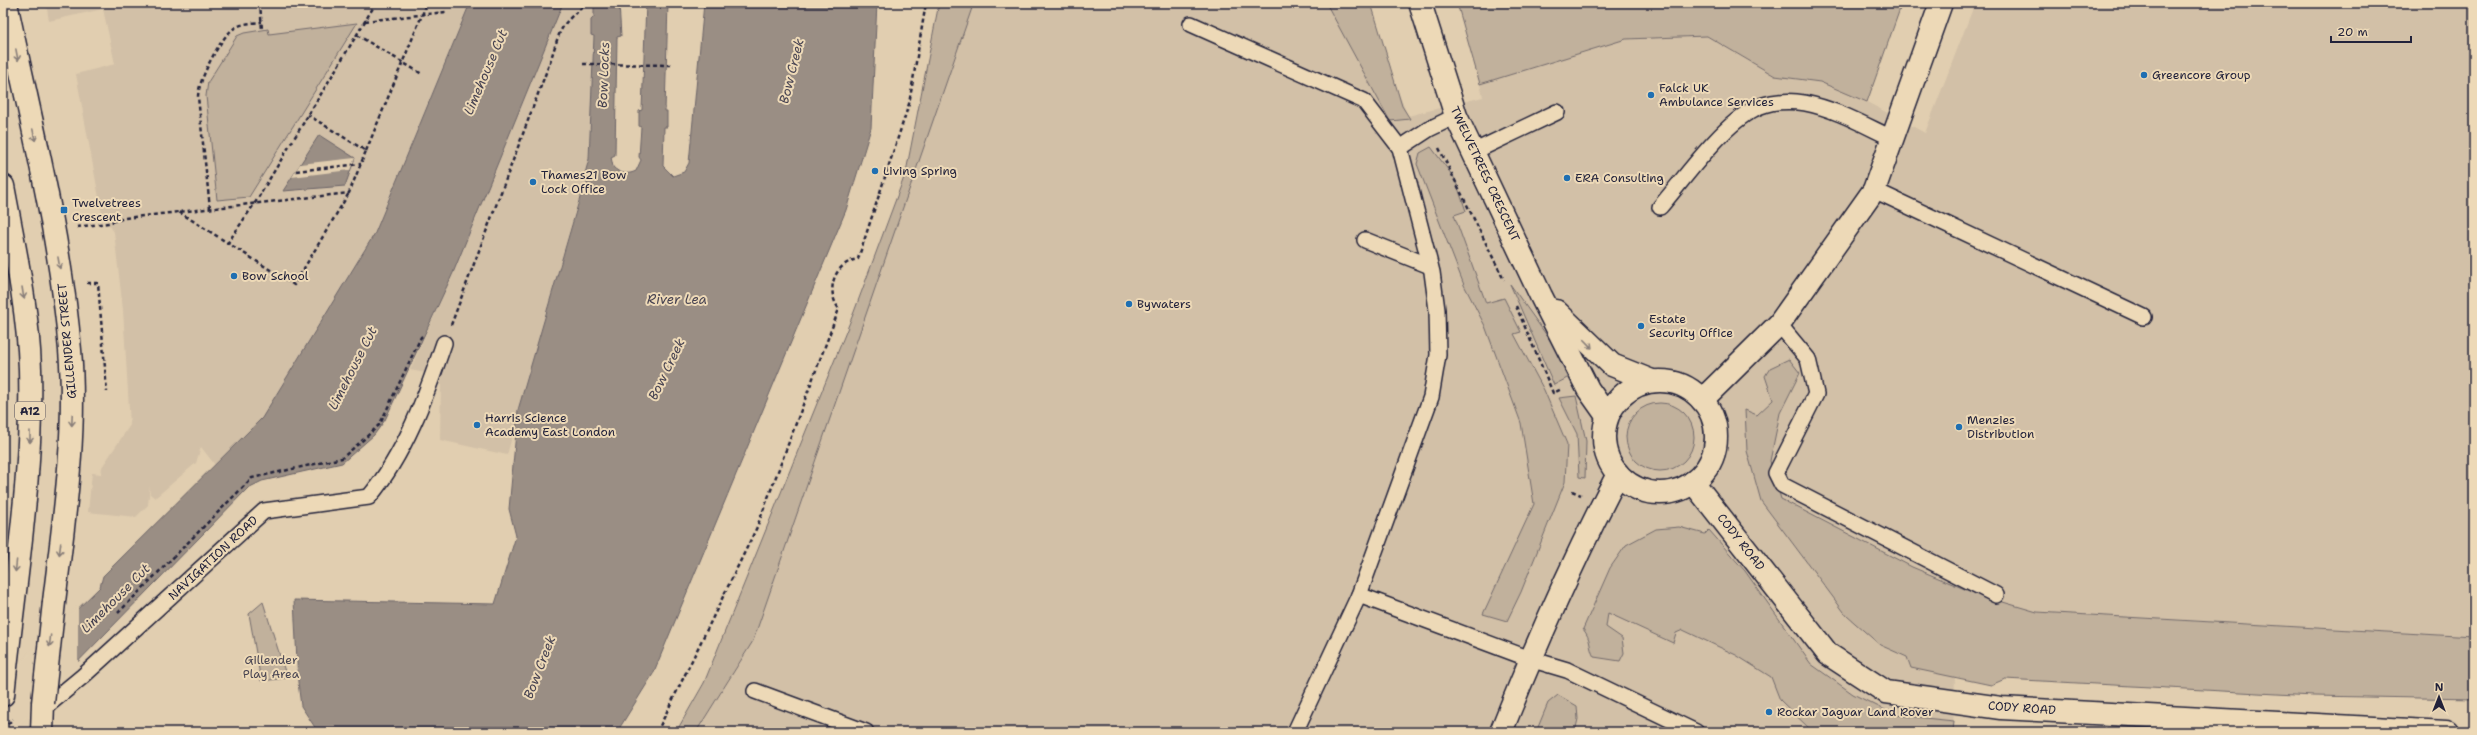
<svg xmlns="http://www.w3.org/2000/svg" width="2477" height="735" font-family="'Shantell Sans',sans-serif">
<style>
.built{fill:#d2c0a7}
.green{fill:#c1b19c;stroke:#726a6c}
.water{fill:#9a8e84;stroke:#6a6367}
.pier{fill:#e1ceb0}
.lines{fill:none;stroke-linecap:round;stroke-linejoin:round}
.service-casing{stroke:#22223b;stroke-width:18}
.minor-casing{stroke:#22223b;stroke-width:25}
.tertiary-casing{stroke:#22223b;stroke-width:25}
.trunk-casing{stroke:#22223b;stroke-width:25}
.path{stroke:#22223b;stroke-width:2.5;stroke-dasharray:4 3;stroke-linecap:butt}
.service{stroke:#edd9b7;stroke-width:15}
.minor{stroke:#edd9b7;stroke-width:22}
.tertiary{stroke:#edd9b7;stroke-width:22}
.trunk{stroke:#edd9b7;stroke-width:22}
.tertiary-bridge-casing{stroke:#22223b;stroke-width:25;stroke-linecap:butt}
.tertiary-bridge{stroke:#edd9b7;stroke-width:22}
.oneway{stroke:#887e79}
.poi-dot{fill:#1f6fb2;stroke:#edd9b7;stroke-width:1.5}
.labels{text-anchor:middle;stroke-width:4;stroke-linejoin:round;paint-order:stroke}
.shield{fill:#edd9b7;stroke:#5f5960;stroke-width:1}
.shield-label{font-size:11px;font-weight:bold;fill:#22223b}
.poi-label{font-size:12px;fill:#22223b;stroke:#edd9b7;text-anchor:start}
.street-label{font-size:12px;fill:#22223b;stroke:#edd9b7}
.park-label{font-size:12px;fill:#4a4653;stroke:#edd9b7}
.water-label{font-size:13px;font-style:italic;fill:#464251;stroke:#edd9b7}
</style>
<rect width="100%" height="100%" fill="#e1ceb0"/>
<filter id="ink" filterUnits="userSpaceOnUse"><feTurbulence type="fractalNoise" baseFrequency=".025" numOctaves="2"/><feDisplacementMap in="SourceGraphic" scale="8" xChannelSelector="R" yChannelSelector="G"/><feConvolveMatrix kernelMatrix="1 2 1 2 8 2 1 2 1" color-interpolation-filters="sRGB"/></filter>
<g filter="url(#ink)">
<g class="built">
<path d="M 46,3 L 470,3 L 375,233 L 262,418 L 215,465 L 201,447 L 196,463 L 155,498 L 150,494 L 150,486 L 148,505 L 136,517 L 88,512 L 92,473 L 101,474 L 102,467 L 130,425 L 123,310 L 114,232 L 102,214 L 76,74 L 115,64 L 103,9 L 49,21 Z"/>
<path d="M 563,3 L 594,3 L 594,17 L 591,20 L 592,35 L 594,35 L 589,159 L 584,176 L 587,177 L 587,194 L 580,194 L 507,455 L 440,440 L 441,380 L 436,375 L 410,370 L 453,273 Z"/>
<path d="M 972,3 L 1360,3 L 1408,116 L 1483,97 L 1480,84 L 1626,39 L 1707,36 L 1775,76 L 1820,82 L 1867,102 L 1925,133 L 1975,3 L 2474,3 L 2474,637 L 2037,612 L 1955,676 L 1953,732 L 696,732 L 753,641 Z"/>
</g>
<g class="green">
<path d="M 939,3 L 972,3 L 972,8 L 753,641 L 696,732 L 676,732 L 704,683 L 854,312 L 906,172 Z"/>
<path d="M 1326,3 L 1371,3 L 1402,106 L 1410,119 L 1390,121 Z"/>
<path d="M 1457,3 L 1902,3 L 1867,102 L 1820,82 L 1775,76 L 1707,36 L 1626,39 L 1480,84 Z"/>
<path d="M 357,23 L 249,197 L 217,200 L 206,96 L 208,82 L 237,36 L 244,33 L 268,29 L 269,34 Z"/>
<path d="M 1431,147 L 1455,179 L 1466,211 L 1454,215 L 1486,303 L 1504,298 L 1521,332 L 1514,334 L 1544,390 L 1567,444 L 1565,482 L 1521,592 L 1507,621 L 1483,614 L 1534,504 L 1521,423 L 1485,326 L 1464,285 L 1417,164 L 1420,153 Z"/>
<path d="M 1510,284 L 1555,347 L 1569,377 L 1554,385 Z"/>
<path d="M 1789,359 L 1800,373 L 1780,413 L 1770,461 L 1781,499 L 1912,567 L 1979,595 L 2037,612 L 2474,637 L 2474,699 L 2313,696 L 2005,679 L 1991,685 L 1911,668 L 1907,657 L 1880,645 L 1847,616 L 1761,501 L 1747,451 L 1745,410 L 1757,415 L 1773,400 L 1765,376 L 1770,368 Z"/>
<path d="M 1576,396 L 1586,441 L 1585,478 L 1579,477 L 1577,434 L 1559,398 Z"/>
<circle cx="1660" cy="437" r="34"/>
<path d="M 1679,527 L 1705,534 L 1709,530 L 1745,571 L 1811,664 L 1853,694 L 1895,715 L 1954,721 L 1953,732 L 1813,732 L 1780,700 L 1771,677 L 1736,655 L 1683,630 L 1676,633 L 1673,643 L 1608,613 L 1606,627 L 1622,638 L 1624,653 L 1620,661 L 1594,657 C 1588,646 1592,640 1583,629 L 1610,568 L 1626,545 L 1656,529 Z"/>
<path d="M 263,602 L 287,678 L 261,681 L 249,614 Z"/>
<path d="M 1558,695 L 1577,706 L 1578,719 L 1575,732 L 1536,732 L 1548,703 Z"/>
</g>
<g class="water">
<path d="M 470,3 L 563,3 L 453,273 L 385,420 L 374,435 L 342,463 L 262,481 L 248,488 L 9,732 L 3,732 L 3,682 L 100,587 L 103,576 L 262,418 L 375,233 Z"/>
<path d="M 594,3 L 619,3 L 621,36 L 617,37 L 615,155 L 611,157 L 613,167 C 620,174 628,175 636,171 L 641,160 L 639,157 L 641,127 L 639,126 L 639,111 L 642,110 L 646,3 L 668,3 L 665,111 L 667,111 L 667,127 L 664,127 L 663,166 L 673,176 L 684,172 L 689,163 L 704,3 L 877,3 L 871,128 L 846,210 L 653,674 L 617,732 L 318,732 L 301,706 L 298,682 L 294,600 L 495,604 L 516,536 L 509,509 L 518,410 L 581,194 L 587,194 L 587,177 L 584,177 L 589,159 L 594,36 L 591,35 L 591,20 L 594,17 Z"/>
<path d="M 319,135 L 355,158 L 345,186 L 283,191 Z"/>
</g>
<g class="pier">
<path d="M 355,158 L 350,170 L 292,177 L 300,164 Z"/>
<path d="M 78,606 L 78,667 L 12,732 L 3,732 L 3,679 Z"/>
</g>
<g class="lines">
<defs>
<g id="service">
<path d="M 1191,24 L 1364,101 L 1400,148 L 1432,272 L 1437,310 L 1438,355 L 1431,397 L 1359,595 L 1295,732"/>
<path d="M 1400,148 L 1429,129 L 1456,116"/>
<path d="M 1473,152 L 1557,112"/>
<path d="M 1874,190 L 2144,317"/>
<path d="M 1660,207 C 1684,179 1722,125 1754,109 C 1769,101 1789,100 1805,103 C 1836,109 1864,125 1892,138"/>
<path d="M 1365,240 L 1430,266"/>
<path d="M 1779,324 L 1808,359 L 1816,394 L 1776,473 L 1782,485 L 1996,595"/>
<path d="M 1359,595 L 1530,659 L 1567,670 L 1696,732"/>
<path d="M 755,691 L 866,732"/>
<path d="M 43,709 L 83,676 L 264,511 L 369,497 C 405,454 426,396 444,343"/>
</g>
<g id="minor">
<path d="M 1420,3 L 1456,116 L 1541,296 L 1588,389 L 1607,416"/>
<path d="M 1556,311 L 1612,365 L 1652,381"/>
<path d="M 1702,400 L 1779,324 L 1874,190 L 1941,3"/>
<path d="M 1501,732 C 1536,644 1574,558 1618,474"/>
</g>
<g id="tertiary">
<path d="M 6,3 C 30,118 60,233 70,350 C 77,434 64,519 54,602"/>
<circle cx="1660" cy="437" r="56"/>
<path d="M 1693,482 L 1828,654 L 1886,692 L 2001,708 L 2446,732"/>
<path d="M 42,732 L 43,703"/>
</g>
<path id="trunk" d="M 3,186 C 14,246 28,307 30,369 C 33,478 14,587 3,695"/>
</defs>
<use href="#service" class="service-casing"/>
<use href="#minor" class="minor-casing"/>
<use href="#tertiary" class="tertiary-casing"/>
<use href="#trunk" class="trunk-casing"/>
<g class="path">
<path d="M 260,3 L 262,30"/>
<path d="M 365,21 L 446,12"/>
<path d="M 357,35 L 422,74"/>
<path d="M 583,64 L 674,65"/>
<path d="M 1439,148 L 1504,280"/>
<path d="M 366,151 L 427,3"/>
<path d="M 296,171 L 361,164"/>
<path d="M 210,208 L 198,97 C 198,81 219,40 232,30 C 240,23 252,23 262,22"/>
<path d="M 179,212 L 294,285 L 349,193"/>
<path d="M 77,227 L 108,223 L 125,218 L 349,193 L 366,151 L 308,115"/>
<path d="M 227,244 L 255,203 L 376,3"/>
<path d="M 87,283 L 98,283 L 107,392"/>
<path d="M 1516,306 L 1553,393 L 1562,389"/>
<path d="M 451,325 L 550,62 C 561,28 559,25 588,3"/>
<path d="M 1572,491 L 1581,495"/>
<path d="M 118,613 L 252,478 L 342,458 L 364,439 L 380,424 L 421,337 L 424,336"/>
<path d="M 3,729 L 13,719"/>
<path d="M 657,732 L 757,527 L 839,309 C 825,290 834,263 858,259 L 909,104 L 926,3"/>
</g>
<use href="#service" class="service"/>
<use href="#minor" class="minor"/>
<use href="#tertiary" class="tertiary"/>
<use href="#trunk" class="trunk"/>
<defs>
<path id="tertiary-bridge" d="M 43,703 L 54,602"/>
</defs>
<use href="#tertiary-bridge" class="tertiary-bridge-casing"/>
<use href="#tertiary-bridge" class="tertiary-bridge"/>
</g>
<defs><path id="oneway-shaft" d="M-6 0H5M1.5-3L5.5 0L1.5 3" fill="none" stroke-width="1.6" stroke-linecap="round" stroke-linejoin="round"/></defs>
<g class="oneway">
<use href="#oneway-shaft" transform="translate(17 55) rotate(79)"/>
<use href="#oneway-shaft" transform="translate(34 135) rotate(78)"/>
<use href="#oneway-shaft" transform="translate(59 263) rotate(80)"/>
<use href="#oneway-shaft" transform="translate(23 293) rotate(81)"/>
<use href="#oneway-shaft" transform="translate(1588 344) rotate(46)"/>
<use href="#oneway-shaft" transform="translate(72 420) rotate(92)"/>
<use href="#oneway-shaft" transform="translate(30 437) rotate(90)"/>
<use href="#oneway-shaft" transform="translate(60 549) rotate(97)"/>
<use href="#oneway-shaft" transform="translate(16 566) rotate(96)"/>
<use href="#oneway-shaft" transform="translate(50 641) rotate(96)"/>
</g>
</g>
<g class="poi-dot">
<circle cx="2144" cy="75" r="4"/>
<circle cx="1651" cy="95" r="4"/>
<circle cx="875" cy="171" r="4"/>
<circle cx="1567" cy="178" r="4"/>
<circle cx="533" cy="182" r="4"/>
<rect x="60" y="206" width="8" height="8" rx="2"/>
<circle cx="234" cy="276" r="4"/>
<circle cx="1129" cy="304" r="4"/>
<circle cx="1641" cy="326" r="4"/>
<circle cx="477" cy="425" r="4"/>
<circle cx="1959" cy="427" r="4"/>
<circle cx="1769" cy="712" r="4"/>
</g>
<g class="labels">
<rect class="shield" x="15" y="402" width="30" height="18" rx="3"/>
<g class="shield-label">
<text x="30" y="415">A12</text>
</g>
<g class="poi-label">
<text x="2152" y="79">Greencore Group</text>
<text x="1659" y="92">Falck UK<tspan x="1659" dy="14">Ambulance Services</tspan></text>
<text x="883" y="175">Living Spring</text>
<text x="541" y="179">Thames21 Bow<tspan x="541" dy="14">Lock Office</tspan></text>
<text x="1575" y="182">ERA Consulting</text>
<text x="72" y="207">Twelvetrees<tspan x="72" dy="14">Crescent</tspan></text>
<text x="242" y="280">Bow School</text>
<text x="1137" y="308">Bywaters</text>
<text x="1649" y="323">Estate<tspan x="1649" dy="14">Security Office</tspan></text>
<text x="485" y="422">Harris Science<tspan x="485" dy="14">Academy East London</tspan></text>
<text x="1967" y="424">Menzies<tspan x="1967" dy="14">Distribution</tspan></text>
<text x="1777" y="716">Rockar Jaguar Land Rover</text>
</g>
<g class="street-label">
<text transform="translate(1485 174) rotate(65)" y="4">TWELVETREES CRESCENT</text>
<text transform="translate(67 341) rotate(-95)" y="4">GILLENDER STREET</text>
<text transform="translate(1741 542) rotate(52)" y="4">CODY ROAD</text>
<text transform="translate(213 558) rotate(-43)" y="4">NAVIGATION ROAD</text>
<text transform="translate(2022 708) rotate(4)" y="4">CODY ROAD</text>
</g>
<g class="park-label">
<text x="271" y="664">Gillender<tspan x="271" dy="14">Play Area</tspan></text>
</g>
<g class="water-label">
<text transform="translate(791 71) rotate(-76)" y="5">Bow Creek</text>
<text transform="translate(485 72) rotate(-67)" y="5">Limehouse Cut</text>
<text transform="translate(603 75) rotate(-88)" y="5">Bow Locks</text>
<text x="677" y="304">River Lea</text>
<text transform="translate(352 368) rotate(-63)" y="5">Limehouse Cut</text>
<text transform="translate(666 369) rotate(-64)" y="5">Bow Creek</text>
<text transform="translate(115 598) rotate(-45)" y="5">Limehouse Cut</text>
<text transform="translate(539 667) rotate(-69)" y="5">Bow Creek</text>
</g>
</g>
<rect width="2477" height="735" fill="none" stroke="#edd9b7" stroke-width="16"/>
<rect x="8" y="8" width="2461" height="719" fill="none" stroke="#22223b" stroke-width="1.5" filter="url(#ink)"/>
<g transform="translate(2439 697)" stroke="#edd9b7" stroke-width="3" paint-order="stroke">
<path d="M0-3L7 15L0 10L-7 15Z" fill="#22223b"/>
<text y="-6" font-size="11" font-weight="bold" text-anchor="middle" fill="#22223b">N</text>
</g>
<path d="M2331 36v6h80v-6" fill="none" stroke="#22223b" stroke-width="2"/>
<text x="2337" y="36" font-size="12" fill="#22223b" stroke="#edd9b7" stroke-width="3" paint-order="stroke">20 m</text>
</svg>
